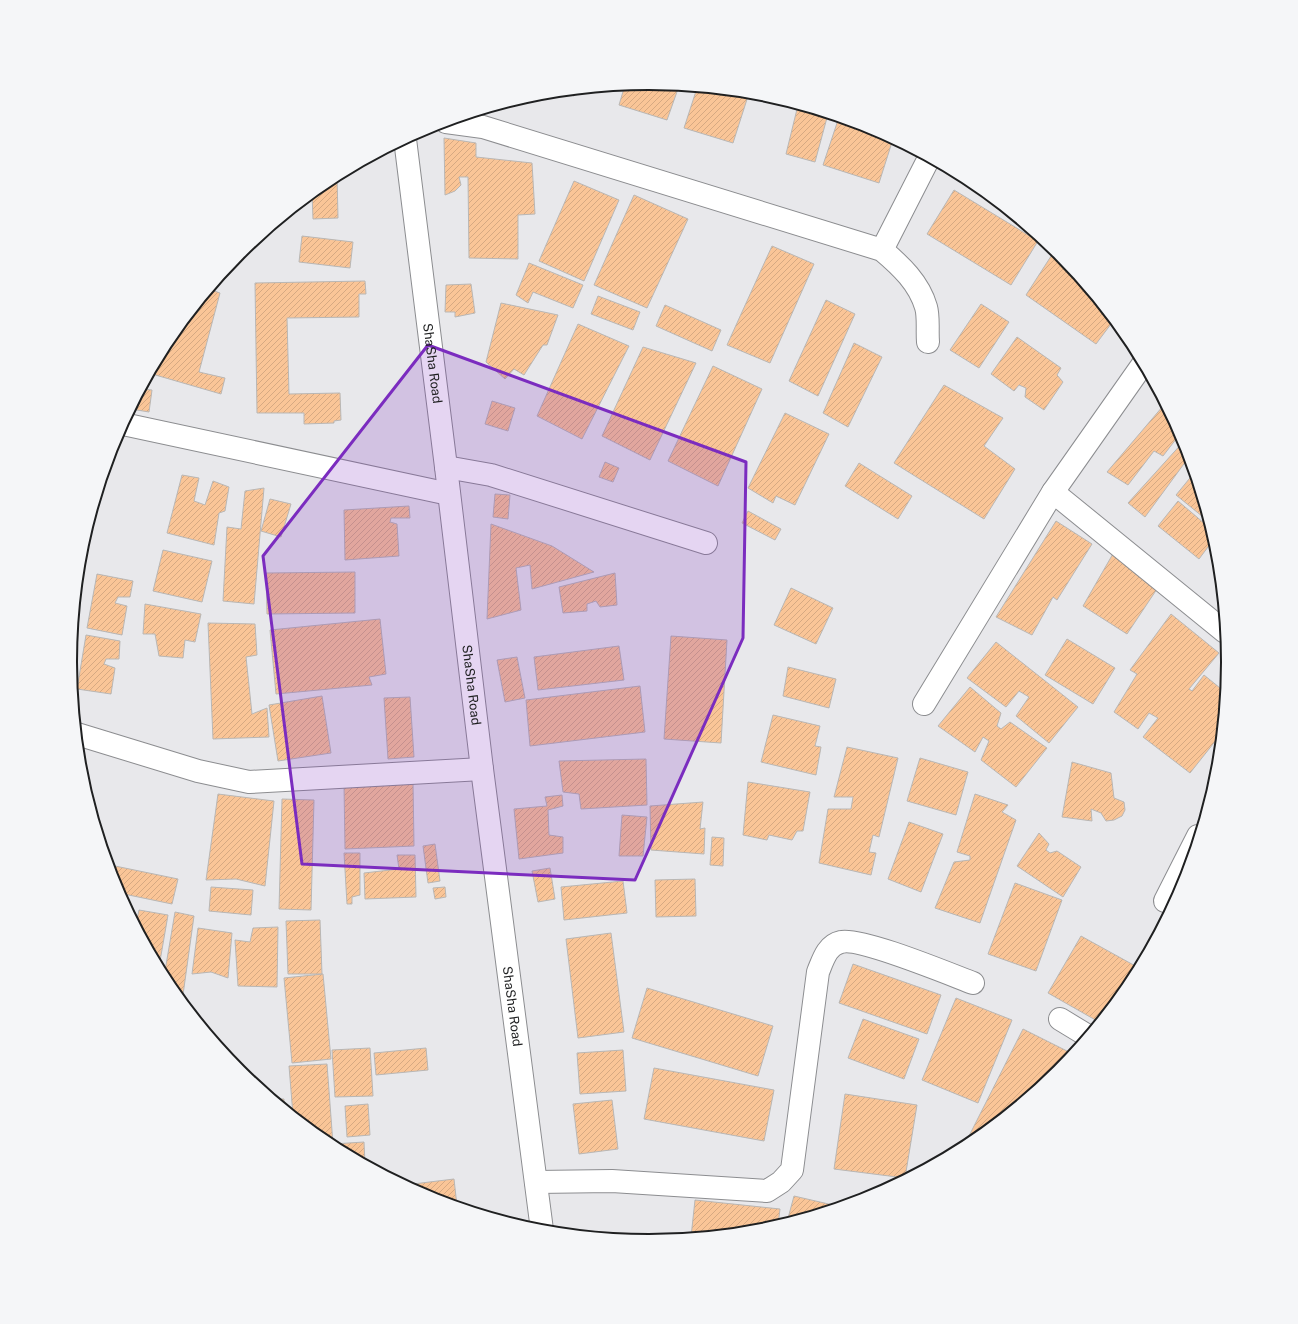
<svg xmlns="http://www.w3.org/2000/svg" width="1298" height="1324" font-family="'Public Sans',sans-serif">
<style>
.building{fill:url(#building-hatch);stroke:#b9b7b5}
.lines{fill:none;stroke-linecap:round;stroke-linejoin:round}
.minor-casing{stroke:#8c8d90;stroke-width:24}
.minor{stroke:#fff;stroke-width:22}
.marked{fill:#7b2cbf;fill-opacity:0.2;stroke:#7b2cbf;stroke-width:3;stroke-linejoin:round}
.labels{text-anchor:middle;stroke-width:3;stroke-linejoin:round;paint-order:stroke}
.street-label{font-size:13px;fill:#1f2021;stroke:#f5f6f8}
.rim{fill:none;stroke:#1f2021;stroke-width:2}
</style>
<defs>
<pattern id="building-hatch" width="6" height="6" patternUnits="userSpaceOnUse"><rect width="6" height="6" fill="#fac597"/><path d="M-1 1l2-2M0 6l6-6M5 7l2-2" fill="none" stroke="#d6a982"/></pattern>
</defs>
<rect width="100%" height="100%" fill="#e8e8eb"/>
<g class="building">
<path d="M 649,83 L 679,86 L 667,120 L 619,105 L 625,85 Z"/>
<path d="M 697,88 L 749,93 L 733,143 L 684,128 Z"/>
<path d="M 576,90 L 574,96 L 562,92 Z"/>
<path d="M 798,105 L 828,114 L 815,162 L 786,154 Z"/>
<path d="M 839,117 L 871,127 L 893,139 L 879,183 L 823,165 Z"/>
<path d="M 444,138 L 476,143 L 476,157 L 532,163 L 535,214 L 518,215 L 518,259 L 469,258 L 468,177 L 459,177 L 461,185 L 455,191 L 445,195 Z"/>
<path d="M 337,175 L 338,218 L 313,219 L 312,193 Z"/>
<path d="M 574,181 L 619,200 L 584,281 L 539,261 Z"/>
<path d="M 954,190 L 1038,241 L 1011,285 L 927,234 Z"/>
<path d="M 634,195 L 688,219 L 647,308 L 594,285 Z"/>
<path d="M 302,236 L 353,242 L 350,268 L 299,262 Z"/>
<path d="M 772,246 L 814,264 L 770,363 L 727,345 Z"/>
<path d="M 1055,250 L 1114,320 L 1096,344 L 1026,295 Z"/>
<path d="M 529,263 L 583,285 L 573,308 L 533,292 L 528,303 L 516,295 Z"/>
<path d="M 365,281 L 366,294 L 359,294 L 359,317 L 287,318 L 289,394 L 340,393 L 341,420 L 334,421 L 334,423 L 304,424 L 304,413 L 257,413 L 255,283 Z"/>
<path d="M 471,284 L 475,313 L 455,317 L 455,312 L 445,312 L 446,285 Z"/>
<path d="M 209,289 L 220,293 L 199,372 L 225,378 L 221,394 L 152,374 L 154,366 L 168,340 Z"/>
<path d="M 598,296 L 640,312 L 633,330 L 591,314 Z"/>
<path d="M 826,300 L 855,314 L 818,396 L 789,381 Z"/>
<path d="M 501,303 L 558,315 L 547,345 L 543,345 L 524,375 L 514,369 L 505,379 L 486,362 Z"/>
<path d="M 981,304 L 1009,322 L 979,368 L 950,350 Z"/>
<path d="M 665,305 L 721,330 L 712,351 L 656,326 Z"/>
<path d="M 578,324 L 629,346 L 582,439 L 537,416 Z"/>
<path d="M 1017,337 L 1061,368 L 1057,375 L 1063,382 L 1044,410 L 1025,397 L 1026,388 L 1019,385 L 1014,391 L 991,374 Z"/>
<path d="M 854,343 L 882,357 L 848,427 L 823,413 Z"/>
<path d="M 643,347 L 696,363 L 650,460 L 602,436 Z"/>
<path d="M 713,366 L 762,389 L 718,486 L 668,461 Z"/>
<path d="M 944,385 L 1003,418 L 984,446 L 1015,469 L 984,519 L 894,463 Z"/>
<path d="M 142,389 L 152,390 L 149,412 L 131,409 Z"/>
<path d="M 492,401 L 515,408 L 508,431 L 485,424 Z"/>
<path d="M 1163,406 L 1168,410 L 1180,434 L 1163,456 L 1154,451 L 1128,485 L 1107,472 Z"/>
<path d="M 785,413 L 829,434 L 795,505 L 776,496 L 773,503 L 748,488 Z"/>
<path d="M 1184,441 L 1189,457 L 1145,517 L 1128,503 Z"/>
<path d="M 605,462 L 619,468 L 613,482 L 599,477 Z"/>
<path d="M 859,463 L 912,496 L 898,519 L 845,486 Z"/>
<path d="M 1194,473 L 1208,521 L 1176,495 Z"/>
<path d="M 182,475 L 199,478 L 194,501 L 205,505 L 213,481 L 229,487 L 225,511 L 219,513 L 214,545 L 167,533 Z"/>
<path d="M 264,488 L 254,604 L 223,601 L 227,527 L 241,529 L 245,491 Z"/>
<path d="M 495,494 L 510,495 L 508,519 L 493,517 Z"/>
<path d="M 270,499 L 291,504 L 281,537 L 261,531 Z"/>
<path d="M 1178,501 L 1211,529 L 1214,539 L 1199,559 L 1158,526 Z"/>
<path d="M 409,506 L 410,518 L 391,518 L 390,522 L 397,524 L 399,556 L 345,560 L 344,510 Z"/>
<path d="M 748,511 L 781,529 L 775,540 L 742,523 Z"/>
<path d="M 1056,521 L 1092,544 L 1057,600 L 1053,597 L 1032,635 L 996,617 Z"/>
<path d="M 491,524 L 552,546 L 594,572 L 532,589 L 530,565 L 516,568 L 521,610 L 487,619 Z"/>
<path d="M 1118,545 L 1161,583 L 1127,634 L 1083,606 Z"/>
<path d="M 163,550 L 212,561 L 202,602 L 153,591 Z"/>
<path d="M 355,572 L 355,613 L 267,614 L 266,573 Z"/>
<path d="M 615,573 L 617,605 L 600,607 L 596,601 L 587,604 L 587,611 L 563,613 L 559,587 Z"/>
<path d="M 97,574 L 133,581 L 130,597 L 118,597 L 115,603 L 127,606 L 122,635 L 87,628 Z"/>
<path d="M 78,584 L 81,585 L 76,598 Z"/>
<path d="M 791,588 L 833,608 L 816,644 L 774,625 Z"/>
<path d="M 145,604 L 201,614 L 195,642 L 185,640 L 183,658 L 159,656 L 155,634 L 143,634 Z"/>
<path d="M 1171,614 L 1219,653 L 1189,689 L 1192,691 L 1204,675 L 1225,692 L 1221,734 L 1190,773 L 1143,737 L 1158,718 L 1149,713 L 1138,729 L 1114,712 L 1137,674 L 1130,670 Z"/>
<path d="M 380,619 L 386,674 L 369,677 L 372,685 L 276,694 L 270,630 Z"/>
<path d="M 208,623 L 255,624 L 257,655 L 246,657 L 252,714 L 267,708 L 269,737 L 213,739 Z"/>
<path d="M 86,635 L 120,641 L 119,659 L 106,659 L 104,664 L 115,668 L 111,694 L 77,689 Z"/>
<path d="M 671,636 L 727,640 L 721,743 L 664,739 Z"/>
<path d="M 1067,639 L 1115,668 L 1093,704 L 1045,675 Z"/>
<path d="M 996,642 L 1078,707 L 1049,743 L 1016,716 L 1029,697 L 1019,691 L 1006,707 L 967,678 Z"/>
<path d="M 619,646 L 624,680 L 538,690 L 534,657 Z"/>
<path d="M 517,657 L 525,698 L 505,702 L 497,660 Z"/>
<path d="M 788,667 L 836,679 L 829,708 L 783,696 Z"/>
<path d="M 640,686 L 645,732 L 530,746 L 526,700 Z"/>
<path d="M 970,687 L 1001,713 L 997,726 L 1001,729 L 1010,722 L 1047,748 L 1016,787 L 981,760 L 989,741 L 983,737 L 975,752 L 938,726 Z"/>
<path d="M 322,696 L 331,753 L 278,761 L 269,705 Z"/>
<path d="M 410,697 L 414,757 L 388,759 L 384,698 Z"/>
<path d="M 773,715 L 820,726 L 815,746 L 821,747 L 816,775 L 761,762 Z"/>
<path d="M 847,747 L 898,758 L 879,837 L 873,835 L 869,852 L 876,853 L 871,875 L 819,863 L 828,809 L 851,809 L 853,797 L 834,797 Z"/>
<path d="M 920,758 L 968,772 L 956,815 L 907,801 Z"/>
<path d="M 646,759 L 647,805 L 581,809 L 579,794 L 563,792 L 559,761 Z"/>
<path d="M 1072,762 L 1111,773 L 1114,798 L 1124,802 L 1125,810 L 1122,816 L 1114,820 L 1106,821 L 1101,813 L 1091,809 L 1092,821 L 1062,817 Z"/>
<path d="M 748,782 L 810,792 L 803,831 L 797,831 L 792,840 L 769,835 L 767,840 L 743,835 Z"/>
<path d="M 413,783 L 414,846 L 345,849 L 344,785 Z"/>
<path d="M 218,794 L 274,801 L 265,886 L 236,879 L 206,880 Z"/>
<path d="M 975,794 L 1008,805 L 1002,812 L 1016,820 L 980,923 L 935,908 L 954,862 L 970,860 L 970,856 L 957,852 Z"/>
<path d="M 562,795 L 563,806 L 548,810 L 549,835 L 563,837 L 563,853 L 519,859 L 514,809 L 547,806 L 545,797 Z"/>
<path d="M 282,799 L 314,800 L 311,910 L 279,909 Z"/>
<path d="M 703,802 L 700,829 L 705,828 L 704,854 L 651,850 L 650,806 Z"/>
<path d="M 622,815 L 647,817 L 643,856 L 619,856 Z"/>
<path d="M 909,822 L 943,834 L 921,892 L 888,879 Z"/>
<path d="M 1039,833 L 1049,844 L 1046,850 L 1050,853 L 1057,851 L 1081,867 L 1063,897 L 1017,866 Z"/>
<path d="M 712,837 L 724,838 L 723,866 L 710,865 Z"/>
<path d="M 435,844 L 440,881 L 428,883 L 423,846 Z"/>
<path d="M 344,853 L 360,853 L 360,895 L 352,897 L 352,904 L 347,904 Z"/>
<path d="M 397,855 L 415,855 L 416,897 L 365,899 L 364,873 L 399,869 Z"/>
<path d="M 115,866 L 178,879 L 172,904 L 119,893 L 112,878 Z"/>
<path d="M 550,868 L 555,899 L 538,902 L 532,871 Z"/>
<path d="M 695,879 L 696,916 L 656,917 L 655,880 Z"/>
<path d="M 623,881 L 627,913 L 564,920 L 561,887 Z"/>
<path d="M 1015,883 L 1062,900 L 1036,971 L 988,954 Z"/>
<path d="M 211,887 L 253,890 L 251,915 L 209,911 Z"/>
<path d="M 445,887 L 446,897 L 435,899 L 433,888 Z"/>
<path d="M 128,910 L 135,912 L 133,919 Z"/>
<path d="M 139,910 L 168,915 L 159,967 L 136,924 Z"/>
<path d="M 175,912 L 194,916 L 182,1002 L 164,977 Z"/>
<path d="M 320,920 L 322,974 L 288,974 L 286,921 Z"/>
<path d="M 278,927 L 277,987 L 238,986 L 235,940 L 250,942 L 253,928 Z"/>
<path d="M 198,928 L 232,933 L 228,978 L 211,972 L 192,974 Z"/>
<path d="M 611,933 L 624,1032 L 578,1038 L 566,939 Z"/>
<path d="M 1081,936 L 1139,968 L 1130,984 L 1099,1022 L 1048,993 Z"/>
<path d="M 853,964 L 941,995 L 927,1034 L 839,1003 Z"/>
<path d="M 323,974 L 331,1059 L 292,1063 L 284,978 Z"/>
<path d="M 647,988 L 773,1026 L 758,1076 L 632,1038 Z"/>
<path d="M 956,998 L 1012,1020 L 978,1103 L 922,1080 Z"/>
<path d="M 863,1019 L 919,1039 L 904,1079 L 848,1058 Z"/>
<path d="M 1023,1029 L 1073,1054 L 1058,1072 L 976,1139 L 969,1136 Z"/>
<path d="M 370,1048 L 373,1096 L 335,1097 L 332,1050 Z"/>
<path d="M 426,1048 L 428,1070 L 376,1075 L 374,1053 Z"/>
<path d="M 623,1050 L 626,1091 L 580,1094 L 577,1053 Z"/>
<path d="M 327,1064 L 333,1144 L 364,1142 L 365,1164 L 327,1143 L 293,1115 L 289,1066 Z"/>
<path d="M 654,1068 L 774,1090 L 764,1141 L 644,1119 Z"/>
<path d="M 845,1094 L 917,1105 L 905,1178 L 834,1169 Z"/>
<path d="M 274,1099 L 284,1099 L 284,1108 Z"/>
<path d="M 612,1100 L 618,1149 L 579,1154 L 573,1104 Z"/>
<path d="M 368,1104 L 370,1135 L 347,1137 L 345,1106 Z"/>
<path d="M 454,1179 L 457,1206 L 427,1197 L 405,1185 Z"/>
<path d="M 794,1196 L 833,1205 L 832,1209 L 787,1222 Z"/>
<path d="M 695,1200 L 780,1209 L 778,1225 L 762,1230 L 691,1237 Z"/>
</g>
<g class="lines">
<defs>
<g id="minor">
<path d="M 446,122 L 483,127 L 882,250 C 901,266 919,283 926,307 C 929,317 927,331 928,342"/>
<path id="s1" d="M 405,139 L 446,467 L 482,769 L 542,1230"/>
<path d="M 882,250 L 929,158"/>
<path d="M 1143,364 L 1053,492 L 1225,632"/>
<path d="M 123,424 L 449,494"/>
<path d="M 446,467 L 491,475 L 706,543"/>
<path d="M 924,704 L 1053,492"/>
<path d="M 77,734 L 198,771 L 249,782 L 482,769"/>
<path d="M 1165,901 L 1198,836"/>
<path d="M 1060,1019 L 1088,1036"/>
<path d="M 536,1182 L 612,1181 L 767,1191 L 781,1182 L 792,1170 L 818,972 C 823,960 827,945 841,942 C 860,937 949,974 973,983"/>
</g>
</defs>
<use href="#minor" class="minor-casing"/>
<use href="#minor" class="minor"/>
</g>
<path class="marked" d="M 428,345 L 746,462 L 743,638 L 635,880 L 302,864 L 263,556 Z"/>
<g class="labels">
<g class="street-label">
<text dy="5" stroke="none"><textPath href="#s1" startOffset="226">ShaSha Road</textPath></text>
<text dy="5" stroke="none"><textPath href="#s1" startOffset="550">ShaSha Road</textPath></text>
<text dy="5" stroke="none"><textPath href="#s1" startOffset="874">ShaSha Road</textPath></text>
</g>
</g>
<path d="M0 0H1298V1324H0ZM77 662a572 572 0 1 1 1144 0a572 572 0 1 1-1144 0Z" fill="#f5f6f8" fill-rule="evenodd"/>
<path class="rim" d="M77 662a572 572 0 1 1 1144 0a572 572 0 1 1-1144 0Z"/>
</svg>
